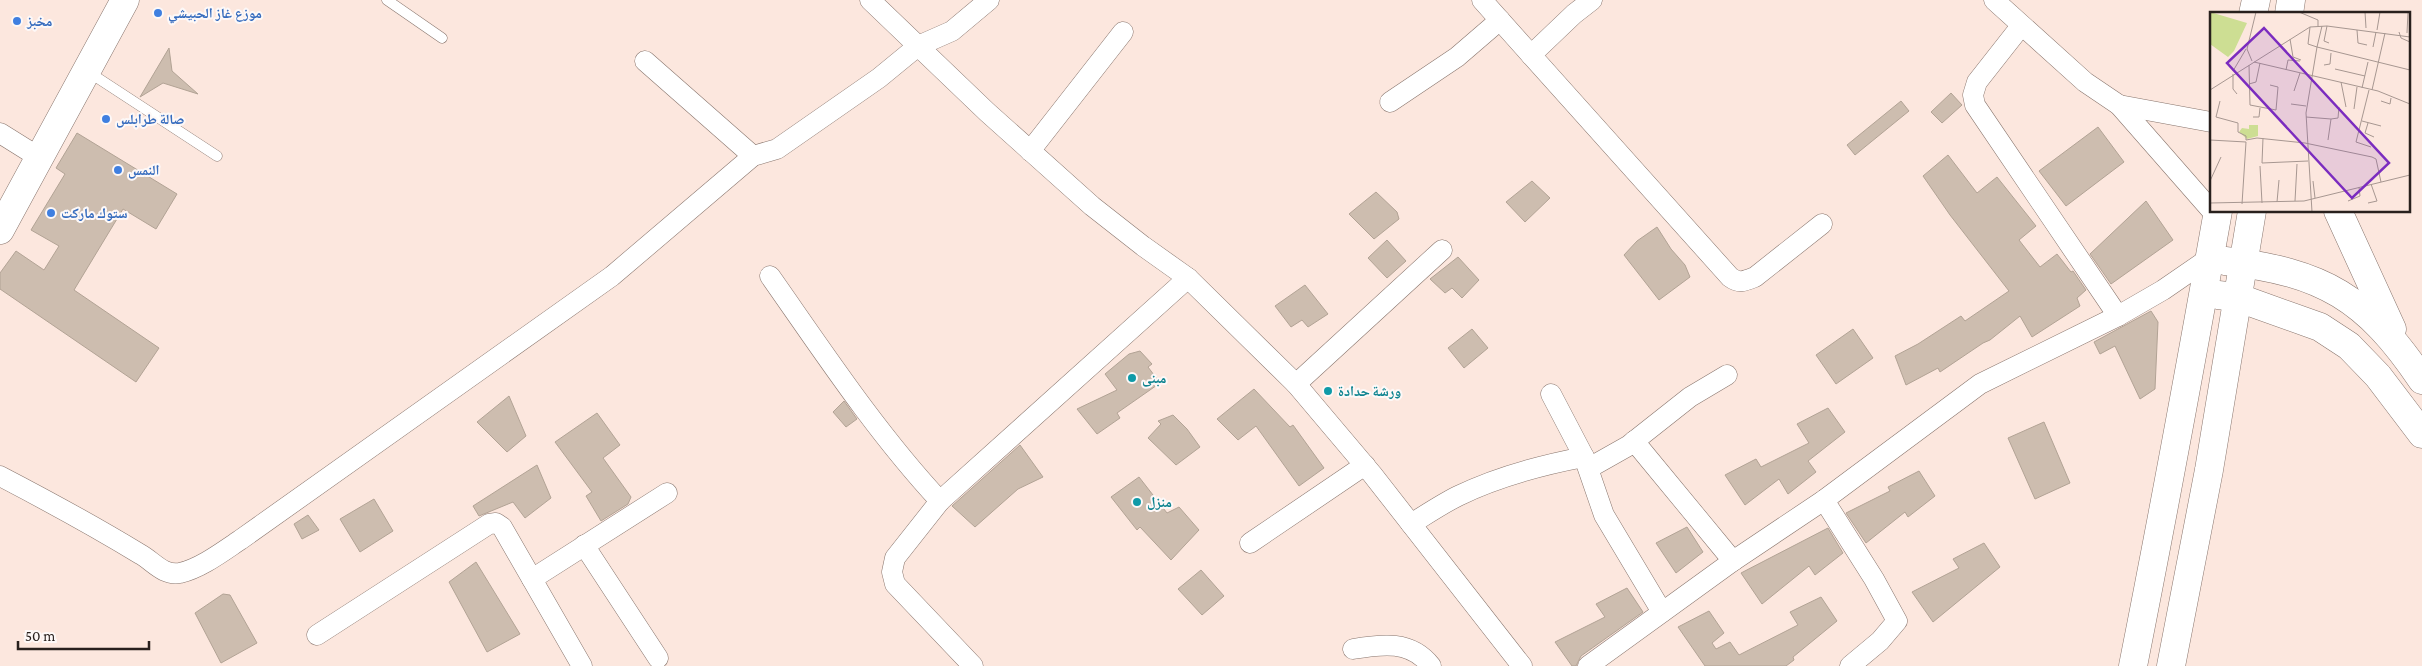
<svg xmlns="http://www.w3.org/2000/svg" width="2422" height="666" font-family="'Crimson Pro','Noto Naskh Arabic',serif">
<style>
.building{fill:#cdbdaf;stroke:#b2a395}
.lines{fill:none;stroke-linecap:round;stroke-linejoin:round}
.service-casing{stroke:#88756d;stroke-width:11}
.minor-casing{stroke:#88756d;stroke-width:21}
.secondary-casing{stroke:#88756d;stroke-width:29}
.primary-casing{stroke:#88756d;stroke-width:29}
.service{stroke:#fff;stroke-width:10}
.minor{stroke:#fff;stroke-width:20}
.secondary{stroke:#fff;stroke-width:28}
.primary{stroke:#fff;stroke-width:28}
.shop-dot{fill:#3f7fe0;stroke:#fdf8f7;stroke-width:2}
.culture-dot{fill:#0f9aa8;stroke:#fdf8f7;stroke-width:2}
.labels{text-anchor:middle;stroke-width:4;stroke-linejoin:round;paint-order:stroke}
.shop-label{font-size:14px;font-weight:bold;fill:#366cbe;stroke:#fdf8f7;text-anchor:start}
.culture-label{font-size:14px;font-weight:bold;fill:#0d838f;stroke:#fdf8f7;text-anchor:start}
.inset-road{fill:none;stroke:#a79791;stroke-width:1}
.view{fill:#7b2cbf;fill-opacity:0.15;stroke:#7b2cbf;stroke-width:2.5}
.inset-edge{fill:none;stroke:#28201d;stroke-width:2.5}
</style>
<rect width="100%" height="100%" fill="#fce7de"/>
<g class="building">
<path d="M 169,48 L 172,71 L 198,94 L 163,83 L 140,97 Z"/>
<path d="M 1951,93 L 1962,105 L 1942,123 L 1931,112 Z"/>
<path d="M 1901,101 L 1909,111 L 1855,155 L 1847,145 Z"/>
<path d="M 2098,127 L 2124,162 L 2066,206 L 2039,171 Z"/>
<path d="M 77,133 L 177,194 L 156,229 L 123,209 L 74,290 L 159,348 L 136,382 L 0,289 L 0,273 L 16,251 L 44,270 L 59,246 L 31,230 L 65,174 L 56,168 Z"/>
<path d="M 1948,155 L 1977,193 L 1997,177 L 2036,226 L 2019,240 L 2040,267 L 2057,254 L 2071,272 L 2073,271 L 2086,290 L 2077,298 L 2080,306 L 2032,337 L 2020,316 L 1990,340 L 1983,343 L 1940,372 L 1938,368 L 1906,385 L 1895,356 L 1918,344 L 1961,316 L 1965,321 L 2009,291 L 1950,215 L 1923,176 Z"/>
<path d="M 1532,181 L 1550,198 L 1525,222 L 1506,202 Z"/>
<path d="M 1376,192 L 1397,212 L 1399,219 L 1374,239 L 1349,214 Z"/>
<path d="M 2146,201 L 2173,240 L 2111,284 L 2090,254 Z"/>
<path d="M 1657,227 L 1671,249 L 1685,265 L 1690,277 L 1659,300 L 1624,255 L 1637,241 Z"/>
<path d="M 1387,240 L 1406,261 L 1387,278 L 1368,258 Z"/>
<path d="M 1458,257 L 1479,280 L 1462,298 L 1452,288 L 1445,293 L 1430,279 Z"/>
<path d="M 1305,285 L 1328,314 L 1308,327 L 1302,320 L 1291,327 L 1275,306 Z"/>
<path d="M 2151,311 L 2158,322 L 2155,389 L 2140,399 L 2115,346 L 2100,354 L 2094,342 Z"/>
<path d="M 1472,329 L 1488,348 L 1464,368 L 1448,348 Z"/>
<path d="M 1853,329 L 1873,358 L 1836,384 L 1816,355 Z"/>
<path d="M 1140,351 L 1152,364 L 1148,367 L 1160,383 L 1117,413 L 1120,418 L 1097,434 L 1077,409 L 1117,390 L 1105,374 L 1129,354 Z"/>
<path d="M 1254,389 L 1290,427 L 1293,425 L 1324,468 L 1299,486 L 1256,426 L 1238,440 L 1217,419 Z"/>
<path d="M 509,396 L 526,436 L 507,452 L 477,422 Z"/>
<path d="M 844,401 L 857,419 L 846,427 L 833,412 Z"/>
<path d="M 1828,408 L 1845,432 L 1808,461 L 1816,472 L 1788,494 L 1779,479 L 1745,505 L 1725,475 L 1756,459 L 1761,467 L 1809,443 L 1797,424 Z"/>
<path d="M 597,413 L 620,445 L 603,458 L 631,497 L 628,504 L 601,521 L 586,496 L 592,492 L 555,442 Z"/>
<path d="M 1173,415 L 1187,429 L 1200,447 L 1176,465 L 1148,438 L 1161,424 L 1158,421 Z"/>
<path d="M 2044,422 L 2070,483 L 2035,499 L 2008,438 Z"/>
<path d="M 1020,445 L 1043,477 L 1018,489 L 975,527 L 952,506 Z"/>
<path d="M 537,465 L 551,498 L 525,518 L 513,502 L 479,516 L 473,506 Z"/>
<path d="M 1919,471 L 1935,496 L 1908,517 L 1905,512 L 1866,543 L 1846,513 L 1890,491 L 1888,487 Z"/>
<path d="M 1139,477 L 1167,513 L 1179,507 L 1199,530 L 1171,560 L 1140,527 L 1137,530 L 1111,497 Z"/>
<path d="M 374,499 L 393,531 L 360,552 L 340,519 Z"/>
<path d="M 308,515 L 319,530 L 302,539 L 294,524 Z"/>
<path d="M 1687,527 L 1703,552 L 1676,573 L 1656,543 Z"/>
<path d="M 1828,528 L 1843,553 L 1815,575 L 1809,566 L 1762,604 L 1741,573 Z"/>
<path d="M 1984,543 L 2000,567 L 1933,622 L 1912,592 L 1959,568 L 1953,559 Z"/>
<path d="M 476,562 L 520,634 L 487,652 L 449,582 Z"/>
<path d="M 1201,570 L 1224,596 L 1202,615 L 1178,589 Z"/>
<path d="M 1627,588 L 1643,612 L 1581,656 L 1576,666 L 1572,666 L 1555,642 L 1605,617 L 1596,604 Z"/>
<path d="M 223,594 L 230,595 L 257,643 L 221,663 L 195,613 Z"/>
<path d="M 1821,597 L 1837,621 L 1793,657 L 1794,660 L 1786,666 L 1705,666 L 1678,627 L 1709,611 L 1724,633 L 1712,643 L 1716,649 L 1730,642 L 1739,655 L 1798,625 L 1790,612 Z"/>
</g>
<g class="lines">
<defs>
<g id="service">
<path d="M 387,0 L 442,38"/>
<path d="M 87,71 L 217,156"/>
</g>
<g id="minor">
<path d="M 870,0 L 987,112 L 1092,206 L 1143,246 L 1188,278 L 1296,384 L 1372,474 L 1522,666"/>
<path d="M 1482,0 L 1531,55"/>
<path d="M 1592,0 L 1574,14 L 1531,55 L 1730,277 C 1739,284 1745,281 1755,277 L 1822,224"/>
<path d="M 1994,0 L 2085,82 L 2119,105 L 2211,210"/>
<path d="M 2021,26 L 1977,82 L 1973,95 L 1975,105 L 2118,316"/>
<path d="M 645,61 L 753,156"/>
<path d="M 1390,102 L 1457,57 L 1500,20"/>
<path d="M 2119,105 L 2211,122"/>
<path d="M 0,133 L 40,158"/>
<path d="M 1030,151 L 1123,32"/>
<path d="M 770,276 C 824,353 876,432 940,501 L 1188,278"/>
<path d="M 1296,384 L 1442,250"/>
<path d="M 1551,394 L 1584,457 L 1604,515 L 1662,612"/>
<path d="M 1634,441 L 1733,561"/>
<path d="M 1589,468 L 1628,446 L 1690,397 L 1727,375"/>
<path d="M 0,476 C 48,501 94,526 140,554 C 153,561 163,576 180,573 C 201,568 222,552 240,540 L 612,276 L 753,156 L 777,149 L 879,78 L 918,46 L 952,31 L 989,0"/>
<path d="M 1824,500 L 1874,579 L 1897,621 L 1880,641 L 1850,666"/>
<path d="M 940,501 L 895,558 L 892,572 L 895,584 L 973,666"/>
<path d="M 1411,524 C 1427,514 1442,504 1458,496 C 1497,477 1542,465 1584,457"/>
<path d="M 1250,543 L 1365,465"/>
<path d="M 584,545 L 658,658"/>
<path d="M 532,579 L 667,493"/>
<path d="M 317,635 L 489,524 L 496,523 L 502,527 L 582,666"/>
<path d="M 1353,649 C 1382,644 1411,640 1431,666"/>
<path d="M 1588,666 L 1733,561 L 1824,500 L 1980,384 L 2118,316 L 2163,290 L 2208,259"/>
</g>
<g id="secondary">
<path d="M 2253,14 L 2256,0"/>
<path d="M 2289,14 L 2291,0"/>
<path d="M 2338,211 L 2392,329"/>
<path d="M 2225,261 C 2323,272 2367,298 2422,380"/>
<path d="M 2218,295 L 2236,297 L 2320,327 L 2349,346 L 2378,376 L 2422,434"/>
<path d="M 2133,666 C 2163,515 2191,363 2218,211"/>
<path d="M 2171,666 L 2209,470 L 2252,211"/>
</g>
<path id="primary" d="M 0,230 L 125,0"/>
</defs>
<use href="#service" class="service-casing"/>
<use href="#minor" class="minor-casing"/>
<use href="#secondary" class="secondary-casing"/>
<use href="#primary" class="primary-casing"/>
<use href="#service" class="service"/>
<use href="#minor" class="minor"/>
<use href="#secondary" class="secondary"/>
<use href="#primary" class="primary"/>
</g>
<g class="shop-dot">
<circle cx="158" cy="13" r="5"/>
<circle cx="17" cy="21" r="5"/>
<circle cx="106" cy="119" r="5"/>
<circle cx="118" cy="170" r="5"/>
<circle cx="51" cy="213" r="5"/>
</g>
<g class="culture-dot">
<circle cx="1132" cy="378" r="5"/>
<circle cx="1328" cy="391" r="5"/>
<circle cx="1137" cy="502" r="5"/>
</g>
<g class="labels">
<g class="shop-label">
<text x="168" y="18">موزع غاز الحبيشي</text>
<text x="27" y="26">مخبز</text>
<text x="116" y="124">صالة طرابلس</text>
<text x="128" y="175">النمس</text>
<text x="61" y="218">ستوك ماركت</text>
</g>
<g class="culture-label">
<text x="1142" y="383">مبنى</text>
<text x="1338" y="396">ورشة حدادة</text>
<text x="1147" y="507">منزل</text>
</g>
</g>
<g transform="translate(2210 12)">
<rect width="200" height="200" fill="#fce7de"/>
<path d="M 0,0 L 37,11 L 24,39 L 18,45 L 0,32 ZM 39,113 L 48,113 L 48,124 L 37,127 L 29,120 L 32,116 L 39,117 Z" fill="#cdde93"/>
<path class="inset-road" d="M 89,0 L 108,8 L 108,14M 155,0 L 156,16M 112,14 L 107,35 L 200,58M 117,14 L 114,29 L 119,31M 100,15 L 98,32 L 107,35 L 96,101 L 102,200M 147,18 L 148,31 L 157,33M 167,18 L 170,0M 189,20 L 191,26 L 200,30M 197,21 L 198,0M 80,27 L 83,45 L 91,48M 163,35 L 166,20M 42,49 L 37,37 L 46,0M 44,50 L 168,79 L 200,92M 39,53 L 40,93 L 66,98 L 68,75 L 60,73M 114,53 L 120,52 L 121,41M 125,57 L 155,64M 76,58 L 78,48 L 90,49M 23,59 L 36,37M 23,62 L 23,77 L 27,82M 131,70 L 136,95M 39,72 L 46,70 L 50,51M 152,76 L 158,50M 0,78 L 100,15 L 117,14 L 200,25M 159,78 L 146,130 L 161,135M 162,78 L 175,21M 84,79 L 90,61M 10,89 L 6,105 L 28,111 L 28,120 L 36,124 L 36,128M 171,89 L 180,92 L 181,86M 81,92 L 96,94M 144,97 L 147,75M 43,105 L 49,105 L 50,96M 96,105 L 121,107 L 118,128M 121,107 L 128,106 L 129,95M 152,109 L 171,114M 158,111 L 155,121 L 164,125M 53,126 L 52,151 L 98,149M 0,128 L 36,130 L 32,192M 36,128 L 47,126 L 95,131 L 162,145 L 166,147 L 171,170M 50,154 L 52,191M 0,169 L 11,145M 103,169 L 105,186M 85,189 L 87,152M 138,189 L 150,184 L 149,175M 67,190 L 69,168M 0,191 L 94,189 L 200,163M 158,191 L 167,189 L 161,172"/>
<path class="view" d="M 54,16 L 179,151 L 142,186 L 17,51 Z"/>
<rect width="200" height="200" class="inset-edge"/>
</g>
<path d="M18 641v8h131v-8" fill="none" stroke="#28201d" stroke-width="2.5"/>
<text x="25" y="641" font-size="15" fill="#28201d" stroke="#fdf8f7" stroke-width="4" paint-order="stroke">50 m</text>
</svg>
